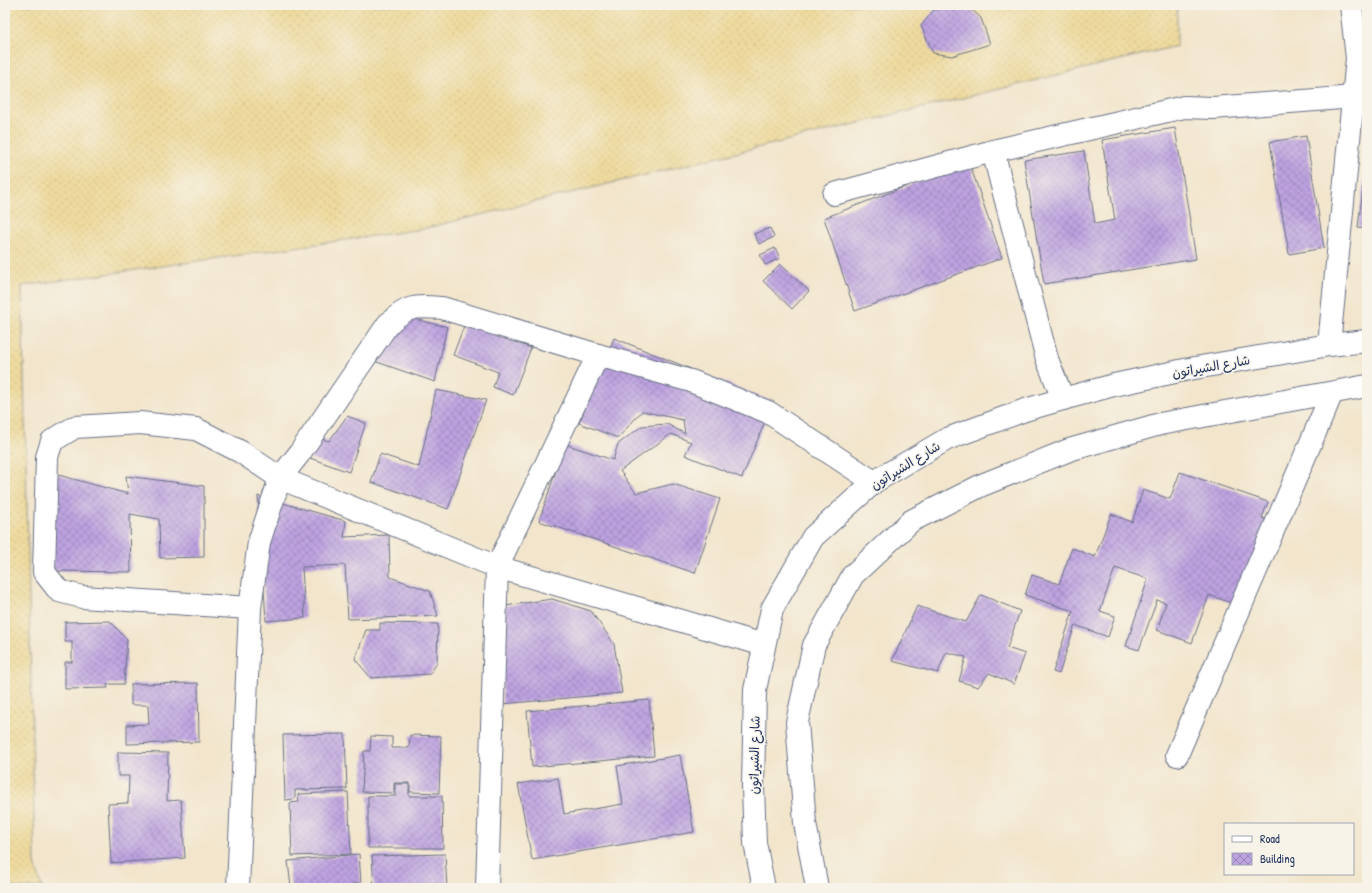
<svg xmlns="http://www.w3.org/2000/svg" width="1372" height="893" font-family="'Patrick Hand','Playpen Sans Arabic',sans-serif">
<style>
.sand{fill:url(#sand-dots);stroke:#84847e}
.building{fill:url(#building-cross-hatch)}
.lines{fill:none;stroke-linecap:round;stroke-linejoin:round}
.minor-casing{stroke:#666f84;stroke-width:24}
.minor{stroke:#fff;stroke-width:22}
.labels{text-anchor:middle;stroke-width:3;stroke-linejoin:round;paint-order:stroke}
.street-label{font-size:13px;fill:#1b2f5e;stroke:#f7f3e8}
</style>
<defs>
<pattern id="sand-dots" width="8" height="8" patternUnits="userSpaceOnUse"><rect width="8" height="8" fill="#eeda9e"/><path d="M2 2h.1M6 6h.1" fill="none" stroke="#ccbb8a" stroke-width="1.8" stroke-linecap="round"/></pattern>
<pattern id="building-cross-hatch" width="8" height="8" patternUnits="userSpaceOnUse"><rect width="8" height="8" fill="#bea3e1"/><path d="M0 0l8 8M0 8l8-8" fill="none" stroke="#9a85ba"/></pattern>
</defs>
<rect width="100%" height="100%" fill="#f7f3e8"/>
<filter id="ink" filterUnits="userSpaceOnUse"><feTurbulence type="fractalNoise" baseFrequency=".025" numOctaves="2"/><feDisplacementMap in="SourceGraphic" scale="8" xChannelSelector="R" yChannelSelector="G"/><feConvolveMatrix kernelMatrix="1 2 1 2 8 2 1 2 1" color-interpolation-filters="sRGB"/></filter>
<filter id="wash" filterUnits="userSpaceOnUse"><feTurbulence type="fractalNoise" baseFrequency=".012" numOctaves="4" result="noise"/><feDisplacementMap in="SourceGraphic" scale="16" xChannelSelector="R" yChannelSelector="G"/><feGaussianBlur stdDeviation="0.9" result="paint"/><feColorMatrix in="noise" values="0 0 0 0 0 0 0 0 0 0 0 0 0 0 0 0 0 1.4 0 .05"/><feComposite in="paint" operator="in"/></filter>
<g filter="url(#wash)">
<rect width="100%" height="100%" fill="#f2e5cc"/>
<path class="sand" d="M 5,5 L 1177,5 L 1177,46 L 422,229 L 22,286 L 35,863 L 42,888 L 5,888 Z"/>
<g id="blocks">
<g class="building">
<path d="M 960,5 L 967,5 L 981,18 L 990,44 L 952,56 L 933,53 L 921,26 L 934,10 Z"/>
<path d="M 1175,128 L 1196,259 L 1044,284 L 1024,160 L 1084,151 L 1095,224 L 1115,220 L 1102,140 Z"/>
<path d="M 1306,136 L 1324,248 L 1289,254 L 1270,142 Z"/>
<path d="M 969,162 L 1002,258 L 855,311 L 824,218 Z"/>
<path d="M 1366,164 L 1367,164 L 1367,228 L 1358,227 Z"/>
<path d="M 770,228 L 774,237 L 759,244 L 754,234 Z"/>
<path d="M 775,248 L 780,258 L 765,265 L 760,255 Z"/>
<path d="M 780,264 L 809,291 L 792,309 L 763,281 Z"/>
<path d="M 407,317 L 447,327 L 435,382 L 371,360 Z"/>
<path d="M 465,323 L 531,348 L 513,395 L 493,387 L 498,372 L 453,355 Z"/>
<path d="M 614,338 L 773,402 L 742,478 L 685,455 L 691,442 L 671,434 L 620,471 L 636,493 L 673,484 L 720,499 L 695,573 L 539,521 L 565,444 L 613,460 L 618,444 L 642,426 L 667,424 L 685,434 L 683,420 L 642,411 L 618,438 L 579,423 Z"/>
<path d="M 436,390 L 486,400 L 448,509 L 371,482 L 380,454 L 419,467 Z"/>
<path d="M 347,416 L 366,423 L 349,472 L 299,454 L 311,436 L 329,441 Z"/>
<path d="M 1180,472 L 1268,502 L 1262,518 L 1275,522 L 1245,608 L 1209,595 L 1192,643 L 1157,630 L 1166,603 L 1157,600 L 1139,650 L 1126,646 L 1148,579 L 1115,568 L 1100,611 L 1115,616 L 1108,637 L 1075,625 L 1059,674 L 1053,672 L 1073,611 L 1025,595 L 1032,575 L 1059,584 L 1072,548 L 1095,557 L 1111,514 L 1132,522 L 1143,490 L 1170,499 Z"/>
<path d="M 55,474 L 128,494 L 126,476 L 204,486 L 204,557 L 160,558 L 159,519 L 130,514 L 131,572 L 53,571 Z"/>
<path d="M 258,496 L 346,521 L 344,537 L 389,535 L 390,577 L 430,591 L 438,616 L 348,619 L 345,565 L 302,567 L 305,618 L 266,621 Z"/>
<path d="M 981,595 L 1020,611 L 1007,648 L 1025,654 L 1014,684 L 989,673 L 978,687 L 959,681 L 966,657 L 946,652 L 938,673 L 892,661 L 917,606 L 966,622 Z"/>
<path d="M 552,599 L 591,611 L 614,644 L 622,693 L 502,704 L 505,606 Z"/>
<path d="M 110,621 L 127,640 L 124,684 L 107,684 L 108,688 L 65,689 L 65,662 L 72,662 L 72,642 L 65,642 L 65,622 Z"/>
<path d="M 380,623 L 438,624 L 437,663 L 430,674 L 371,678 L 355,659 L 366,630 L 380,630 Z"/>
<path d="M 198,683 L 199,742 L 127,744 L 127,725 L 149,724 L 148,705 L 131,705 L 131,684 Z"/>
<path d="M 649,700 L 654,756 L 532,767 L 527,711 Z"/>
<path d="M 345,734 L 347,789 L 295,790 L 295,799 L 285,800 L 283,735 Z"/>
<path d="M 410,735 L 441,736 L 439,793 L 410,792 L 410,783 L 394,783 L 394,793 L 362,792 L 364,751 L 370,751 L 371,736 L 392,737 L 392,748 L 409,748 Z"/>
<path d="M 118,752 L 168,753 L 167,801 L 181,800 L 185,858 L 111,863 L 108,804 L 128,803 L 129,776 L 118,776 Z"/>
<path d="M 680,755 L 694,832 L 532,860 L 518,784 L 558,778 L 564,814 L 623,804 L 617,766 Z"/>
<path d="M 395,784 L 409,784 L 409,796 L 442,796 L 443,848 L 368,848 L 368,796 L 395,796 Z"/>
<path d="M 348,792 L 351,854 L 292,856 L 290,803 L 299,802 L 298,794 Z"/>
<path d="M 359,854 L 361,883 L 353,883 L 354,888 L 291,888 L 288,861 Z"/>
<path d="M 445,854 L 447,888 L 374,888 L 372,856 Z"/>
</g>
</g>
</g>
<g filter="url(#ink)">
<use href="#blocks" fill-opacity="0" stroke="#666f84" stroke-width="1"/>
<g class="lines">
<defs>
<g id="minor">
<path d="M 993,151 L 1047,359 L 1063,399"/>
<path d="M 834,194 L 993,151 L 1184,107 L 1213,108 L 1354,97"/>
<path d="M 1329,345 L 1357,58 L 1351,5"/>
<path d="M 250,608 L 82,597 L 59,591 L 44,572 L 47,457 L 52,441 L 75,427 L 140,423 L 196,429 L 241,452 L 280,478 L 497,567 L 764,645"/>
<path d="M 1177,755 L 1332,393"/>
<path d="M 238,888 L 250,608 L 259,542 L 280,478 L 299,454 L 388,324 C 408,305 415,306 442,308 L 598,355 L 691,381 L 768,412 L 874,482"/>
<path d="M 487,888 L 497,567 L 598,355"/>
<path d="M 764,888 L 755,843 L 753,787 L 755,690 L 772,609 L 813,537 L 874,482 L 947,439 L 1025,410 L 1063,399 L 1114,385 L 1189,369 L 1329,345 L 1367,341"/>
<path d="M 817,888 L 805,823 L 797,722 L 814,645 L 853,575 L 911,521 L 982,485 L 1069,450 L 1160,424 L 1367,386"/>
</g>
</defs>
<use href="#minor" class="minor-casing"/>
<use href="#minor" class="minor"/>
</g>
</g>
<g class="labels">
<g class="street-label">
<text transform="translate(1211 366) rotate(-10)" y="5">شارع الشيراتون</text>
<text transform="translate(905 465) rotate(-32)" y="5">شارع الشيراتون</text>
<text transform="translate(754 755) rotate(-89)" y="5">شارع الشيراتون</text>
</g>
</g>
<rect width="1372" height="893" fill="none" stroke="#f7f3e8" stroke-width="20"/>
<rect x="1224" y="823" width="130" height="52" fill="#f7f3e8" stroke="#9fa5b1"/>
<rect x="1232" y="836" width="20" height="6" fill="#ffffff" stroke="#9fa5b1"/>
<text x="1260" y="843" font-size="12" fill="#1b2f5e">Road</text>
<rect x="1232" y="853" width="20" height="12" fill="url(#building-cross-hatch)" stroke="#9fa5b1"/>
<text x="1260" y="863" font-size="12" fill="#1b2f5e">Building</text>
</svg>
